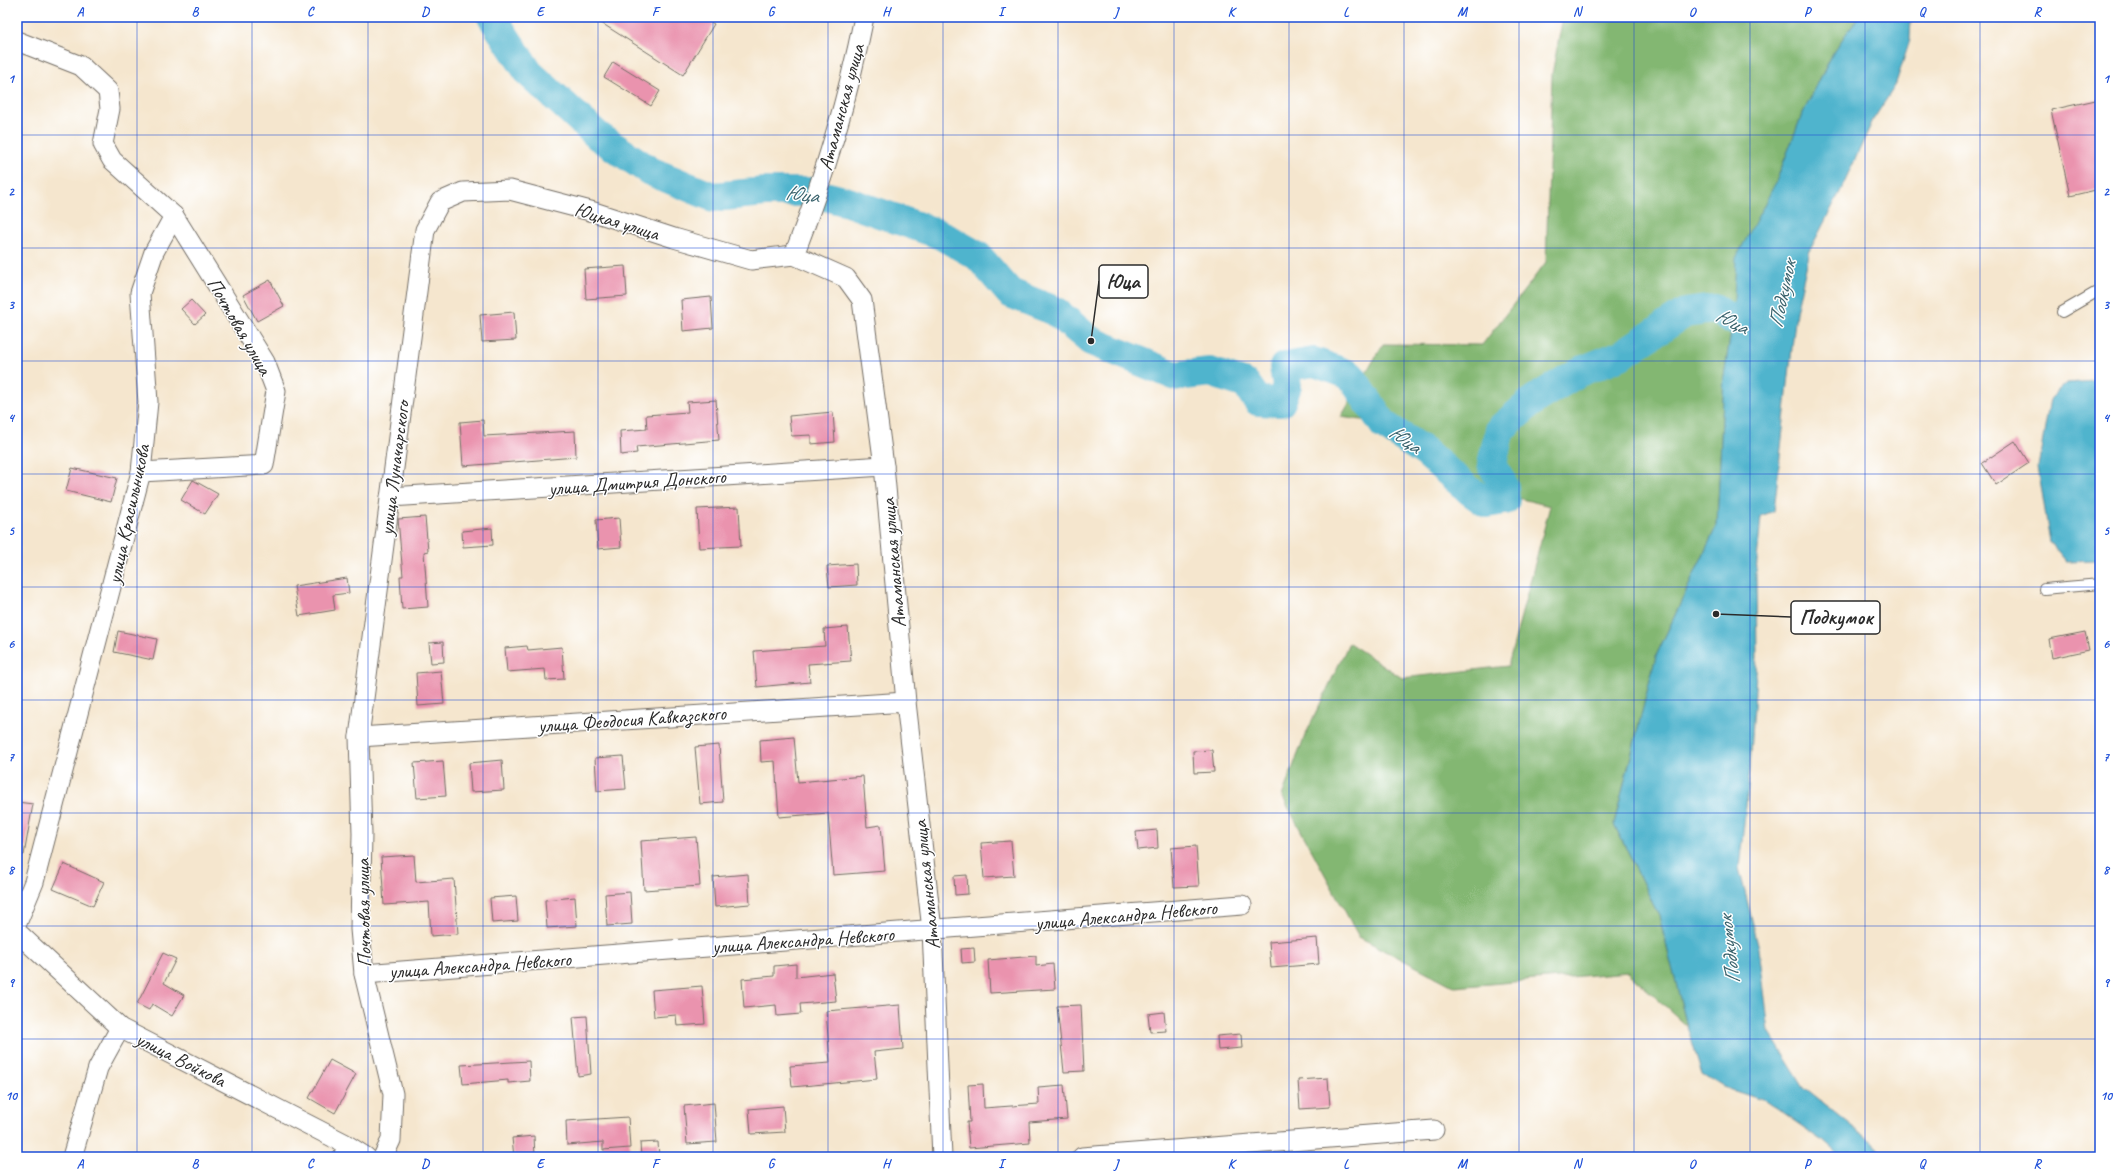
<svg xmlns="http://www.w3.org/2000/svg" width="2117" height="1174" font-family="Caveat,sans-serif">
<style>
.forest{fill:#83b772;stroke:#57714e}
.water{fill:#4fb4cd;stroke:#3d707c}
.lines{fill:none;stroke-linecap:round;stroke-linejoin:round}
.river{stroke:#4fb4cd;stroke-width:30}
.building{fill:#ea93ae}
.lane-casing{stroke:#726c64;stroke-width:12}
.street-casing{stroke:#726c64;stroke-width:21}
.lane{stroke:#fff;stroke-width:10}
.street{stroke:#fff;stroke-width:19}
.grid{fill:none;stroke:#1d4ed8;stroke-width:1;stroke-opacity:0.55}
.labels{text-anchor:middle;stroke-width:3;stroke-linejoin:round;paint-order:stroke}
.street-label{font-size:20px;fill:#2b2b2b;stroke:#fff}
.water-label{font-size:21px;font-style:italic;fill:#39626c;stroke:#fff}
.leader{fill:none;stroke:#2b2b2b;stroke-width:1.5}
.callout-dot{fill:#2b2b2b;stroke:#fff;stroke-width:1.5}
.callout{fill:#fff;stroke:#2b2b2b;stroke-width:1.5}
.callout-label{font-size:21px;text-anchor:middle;font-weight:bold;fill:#2b2b2b}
.neatline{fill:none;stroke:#1d4ed8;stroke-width:1.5}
.grid-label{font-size:13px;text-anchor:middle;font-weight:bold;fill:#1d4ed8}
</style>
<rect width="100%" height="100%" fill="#fff"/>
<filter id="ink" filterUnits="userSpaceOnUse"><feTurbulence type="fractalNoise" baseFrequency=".025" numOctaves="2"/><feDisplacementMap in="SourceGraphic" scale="8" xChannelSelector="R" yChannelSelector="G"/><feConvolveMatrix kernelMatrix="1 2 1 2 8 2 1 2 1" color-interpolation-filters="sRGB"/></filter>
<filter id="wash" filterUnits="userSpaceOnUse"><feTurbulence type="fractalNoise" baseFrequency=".012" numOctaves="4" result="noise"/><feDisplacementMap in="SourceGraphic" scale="16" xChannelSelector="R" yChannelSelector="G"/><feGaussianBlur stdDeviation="0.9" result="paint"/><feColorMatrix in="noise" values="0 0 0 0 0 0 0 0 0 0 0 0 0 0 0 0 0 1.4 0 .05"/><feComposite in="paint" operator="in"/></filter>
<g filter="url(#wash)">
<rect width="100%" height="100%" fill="#f5e6ce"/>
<path class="forest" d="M 1563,17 L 1858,17 L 1834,51 L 1801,117 L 1776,182 L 1733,319 L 1724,376 L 1717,525 L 1656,656 L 1614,824 L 1659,916 L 1687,1026 L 1628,972 L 1455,987 L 1359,937 L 1282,796 L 1304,738 L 1349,643 L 1402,678 L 1508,666 L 1550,506 L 1489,491 L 1463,475 L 1415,428 L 1341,417 L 1383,344 L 1482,345 L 1546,262 L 1552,74 Z"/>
<g class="water">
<path d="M 1858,17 L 1911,17 L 1910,40 L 1895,86 L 1873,120 L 1842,188 L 1810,250 L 1796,312 L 1774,511 L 1761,516 L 1756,572 L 1757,658 L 1750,770 L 1739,868 L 1759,948 L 1769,1032 L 1804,1088 L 1890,1157 L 1841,1157 L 1822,1140 L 1765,1101 L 1723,1087 L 1702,1074 L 1687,1026 L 1659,916 L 1614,824 L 1656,656 L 1717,525 L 1724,376 L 1733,319 L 1736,258 L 1776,182 L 1801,117 L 1834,51 Z"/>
<path d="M 2094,381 L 2100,383 L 2100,560 L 2066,561 L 2050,542 L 2038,467 L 2050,399 L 2067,383 Z"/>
</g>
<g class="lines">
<path class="river" d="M 492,17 L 529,73 L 598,136 L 650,171 L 713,197 L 765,192 L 809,192 L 848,202 L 939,234 L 978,256 L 1010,293 L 1055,311 L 1091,341 L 1176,376 L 1210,372 L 1246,384 L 1258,401 L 1281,402 L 1287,386 L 1284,367 L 1314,362 L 1350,375 L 1384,425 L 1425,452 L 1470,491 L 1487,503 L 1505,500 L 1504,487 L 1492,464 L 1500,429 L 1535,399 L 1579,372 L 1621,355 L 1685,313 L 1714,309 L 1768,339"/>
</g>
<g id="blocks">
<g class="building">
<path d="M 592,17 L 702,17 L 714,24 L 683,75 Z"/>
<path d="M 613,62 L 660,91 L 651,106 L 604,77 Z"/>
<path d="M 2100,99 L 2100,189 L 2070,196 L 2051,110 Z"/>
<path d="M 625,266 L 627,296 L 586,299 L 584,269 Z"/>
<path d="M 270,280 L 284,306 L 257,321 L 243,295 Z"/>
<path d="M 711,297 L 713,328 L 683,331 L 681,300 Z"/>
<path d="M 191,300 L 205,315 L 195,324 L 181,309 Z"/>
<path d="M 514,312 L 516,340 L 482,342 L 480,315 Z"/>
<path d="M 716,400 L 719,440 L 636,447 L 637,453 L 621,455 L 620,431 L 647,429 L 646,415 L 688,412 L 687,402 Z"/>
<path d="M 833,412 L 835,442 L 811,444 L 811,435 L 791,436 L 789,416 Z"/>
<path d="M 483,420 L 484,436 L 575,431 L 576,457 L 463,466 L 460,422 Z"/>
<path d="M 2015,441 L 2029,463 L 1996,485 L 1982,463 Z"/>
<path d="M 72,468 L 117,478 L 111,502 L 66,491 Z"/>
<path d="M 193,480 L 218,494 L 205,514 L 181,500 Z"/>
<path d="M 739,507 L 741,546 L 699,548 L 697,509 Z"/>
<path d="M 425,517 L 428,551 L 424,552 L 428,607 L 402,609 L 400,576 L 403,576 L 398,519 Z"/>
<path d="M 619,518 L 621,547 L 598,549 L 596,520 Z"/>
<path d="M 492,528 L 493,545 L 463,547 L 462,531 Z"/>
<path d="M 856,564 L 857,585 L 829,587 L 827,566 Z"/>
<path d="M 347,578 L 349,593 L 333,595 L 335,610 L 299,616 L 294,586 Z"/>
<path d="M 848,627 L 851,661 L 808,664 L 810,682 L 757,687 L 754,651 L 825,646 L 824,629 Z"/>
<path d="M 118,631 L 157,639 L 153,660 L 114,652 Z"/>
<path d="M 2085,632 L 2089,650 L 2052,658 L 2049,639 Z"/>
<path d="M 443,642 L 444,662 L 431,663 L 429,643 Z"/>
<path d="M 527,646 L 528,650 L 562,647 L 564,679 L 546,680 L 545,669 L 507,672 L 505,648 Z"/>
<path d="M 441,671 L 444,704 L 418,706 L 416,673 Z"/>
<path d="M 794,737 L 798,782 L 863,776 L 867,827 L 881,825 L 885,871 L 833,875 L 828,813 L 779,817 L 775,761 L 761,762 L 760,740 Z"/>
<path d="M 719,745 L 723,802 L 700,804 L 695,747 Z"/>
<path d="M 1212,750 L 1214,772 L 1194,773 L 1193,751 Z"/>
<path d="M 623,756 L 626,789 L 597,791 L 595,758 Z"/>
<path d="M 502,760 L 504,790 L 471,792 L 469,763 Z"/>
<path d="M 443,761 L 446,796 L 417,798 L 414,763 Z"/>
<path d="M 17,802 L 33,804 L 24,855 L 17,854 Z"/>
<path d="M 1157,830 L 1158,848 L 1138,850 L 1136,832 Z"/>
<path d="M 696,837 L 700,886 L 644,890 L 641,841 Z"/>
<path d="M 1011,841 L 1014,876 L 984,878 L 981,843 Z"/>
<path d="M 1196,846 L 1199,886 L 1174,887 L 1171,848 Z"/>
<path d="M 414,855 L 416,882 L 454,879 L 458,934 L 431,936 L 429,902 L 384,905 L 381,857 Z"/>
<path d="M 64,864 L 104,882 L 93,906 L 53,889 Z"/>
<path d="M 748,874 L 750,904 L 715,907 L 713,877 Z"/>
<path d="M 967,875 L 968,894 L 955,895 L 954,876 Z"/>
<path d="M 630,892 L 632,924 L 607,926 L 605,894 Z"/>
<path d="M 516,896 L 518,921 L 492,923 L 490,898 Z"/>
<path d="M 575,897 L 577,926 L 547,928 L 545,900 Z"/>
<path d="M 1317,938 L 1319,964 L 1271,968 L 1269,942 Z"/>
<path d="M 974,948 L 975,962 L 962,963 L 961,949 Z"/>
<path d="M 163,953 L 176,959 L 164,983 L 184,995 L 172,1016 L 152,1004 L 149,1010 L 137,1004 Z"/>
<path d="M 1036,956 L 1036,966 L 1053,964 L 1055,989 L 990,993 L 988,960 Z"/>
<path d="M 796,964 L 796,977 L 833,973 L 836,1001 L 800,1004 L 801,1014 L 777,1016 L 776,1005 L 744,1008 L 742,979 L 774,976 L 774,966 Z"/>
<path d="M 702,986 L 705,1024 L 677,1026 L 676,1015 L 654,1017 L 652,990 Z"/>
<path d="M 900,1005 L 903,1049 L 874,1052 L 877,1079 L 792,1087 L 790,1066 L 830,1063 L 826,1011 Z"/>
<path d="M 1081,1005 L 1084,1071 L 1064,1072 L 1057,1006 Z"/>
<path d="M 1164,1012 L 1166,1031 L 1150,1032 L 1148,1014 Z"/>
<path d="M 587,1016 L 591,1074 L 578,1076 L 573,1017 Z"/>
<path d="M 1241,1034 L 1242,1048 L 1218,1050 L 1217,1036 Z"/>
<path d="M 330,1060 L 356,1074 L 335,1113 L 309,1098 Z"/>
<path d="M 529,1061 L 530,1081 L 508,1083 L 508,1080 L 463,1084 L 461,1065 Z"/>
<path d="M 1328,1078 L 1330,1107 L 1300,1109 L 1298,1080 Z"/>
<path d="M 983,1084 L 984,1108 L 1039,1104 L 1038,1087 L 1064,1085 L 1067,1119 L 1029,1122 L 1030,1143 L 969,1148 L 967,1122 L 970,1122 L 968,1085 Z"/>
<path d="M 714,1103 L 717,1142 L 687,1144 L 684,1106 Z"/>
<path d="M 783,1106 L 785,1132 L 751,1134 L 749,1109 Z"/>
<path d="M 628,1117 L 630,1148 L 603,1150 L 603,1142 L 567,1145 L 566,1121 Z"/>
<path d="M 534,1136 L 535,1157 L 514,1157 L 512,1138 Z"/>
<path d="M 658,1142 L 659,1157 L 641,1157 L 640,1143 Z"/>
</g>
</g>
</g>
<g filter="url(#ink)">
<use href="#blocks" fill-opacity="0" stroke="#726c64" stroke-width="1"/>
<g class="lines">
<defs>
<g id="lane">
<path d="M 2062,312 L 2100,290"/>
<path d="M 2044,589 L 2100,584"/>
<path d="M 338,1157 L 344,1143"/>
</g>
<g id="street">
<path d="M 17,41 L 81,66 L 108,91 L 110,109 L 103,144 L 112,160 L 174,216 L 154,252 L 140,293 L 148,402 L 141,472 L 34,882 L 17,923"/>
<path d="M 794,255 L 846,278 L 862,300 L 884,466 L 906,702 L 932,930 L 942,1157"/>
<path d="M 794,255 C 824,178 848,98 864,17"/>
<path d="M 141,472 L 264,465 L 276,391 L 265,362 L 174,216"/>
<path d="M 390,497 L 884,466"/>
<path d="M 359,737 L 906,702"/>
<path d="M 17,932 L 120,1028 L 344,1143 L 366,1157"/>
<path d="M 364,974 L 1242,905"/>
<path d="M 72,1157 L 98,1068 L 120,1028"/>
<path d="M 383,1157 L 391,1140 L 393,1094 L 364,974 L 360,929 L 362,834 L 359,737 L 425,230 L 440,202 L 463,192 L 510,190 L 594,212 L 674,238 L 751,260 L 794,255"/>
<path d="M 1082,1157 L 1434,1130"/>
</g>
</defs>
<use href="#lane" class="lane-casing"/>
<use href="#street" class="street-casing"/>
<use href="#lane" class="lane"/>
<use href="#street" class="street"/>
</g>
</g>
<path class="grid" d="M 137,17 L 137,1157M 252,17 L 252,1157M 368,17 L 368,1157M 483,17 L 483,1157M 598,17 L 598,1157M 713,17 L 713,1157M 828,17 L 828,1157M 943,17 L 943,1157M 1058,17 L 1058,1157M 1174,17 L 1174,1157M 1289,17 L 1289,1157M 1404,17 L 1404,1157M 1519,17 L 1519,1157M 1634,17 L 1634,1157M 1750,17 L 1750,1157M 1865,17 L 1865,1157M 1980,17 L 1980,1157M 17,135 L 2100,135M 17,248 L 2100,248M 17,361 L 2100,361M 17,474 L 2100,474M 17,587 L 2100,587M 17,700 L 2100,700M 17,813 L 2100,813M 17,926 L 2100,926M 17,1039 L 2100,1039"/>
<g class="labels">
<g class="street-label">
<text transform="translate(841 107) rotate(-75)" y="7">Атаманская улица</text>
<text transform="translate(617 221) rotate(17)" y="7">Юцкая улица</text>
<text transform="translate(240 326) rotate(60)" y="7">Почтовая улица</text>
<text transform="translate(394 468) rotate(-83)" y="7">улица Луначарского</text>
<text transform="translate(637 482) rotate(-4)" y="7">улица Дмитрия Донского</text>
<text transform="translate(128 514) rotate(-78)" y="7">улица Красильникова</text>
<text transform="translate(893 563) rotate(-95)" y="7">Атаманская улица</text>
<text transform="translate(632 719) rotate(-4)" y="7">улица Феодосия Кавказского</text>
<text transform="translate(926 885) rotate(-96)" y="7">Атаманская улица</text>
<text transform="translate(363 913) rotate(-91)" y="7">Почтовая улица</text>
<text transform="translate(1126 915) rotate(-5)" y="7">улица Александра Невского</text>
<text transform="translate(803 940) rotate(-4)" y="7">улица Александра Невского</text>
<text transform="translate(480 965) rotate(-4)" y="7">улица Александра Невского</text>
<text transform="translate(181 1059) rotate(27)" y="7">улица Войкова</text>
</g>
<g class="water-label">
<text transform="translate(802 194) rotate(6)" y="7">Юца</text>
<text transform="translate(1782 294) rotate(-78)" y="7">Подкумок</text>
<text transform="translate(1732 321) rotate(26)" y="7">Юца</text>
<text transform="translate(1405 439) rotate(34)" y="7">Юца</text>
<text transform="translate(1729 950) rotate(-97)" y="7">Подкумок</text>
</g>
</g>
<path class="leader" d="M1091 341L1099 281M1716 614L1791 617"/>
<g class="callout-dot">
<circle cx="1091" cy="341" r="4"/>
<circle cx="1716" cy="614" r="4"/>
</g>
<g class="callout">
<rect x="1099" y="265" width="49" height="33" rx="4"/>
<rect x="1791" y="601" width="89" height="33" rx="4"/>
</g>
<g class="callout-label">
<text x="1123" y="288">Юца</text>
<text x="1836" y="624">Подкумок</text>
</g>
<rect width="2117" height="1174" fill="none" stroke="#fff" stroke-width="44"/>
<rect x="22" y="22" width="2073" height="1130" class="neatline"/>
<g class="grid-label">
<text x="80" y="16">A</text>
<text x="195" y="16">B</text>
<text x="310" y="16">C</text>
<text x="425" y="16">D</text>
<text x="540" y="16">E</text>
<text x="655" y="16">F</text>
<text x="771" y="16">G</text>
<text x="886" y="16">H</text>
<text x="1001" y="16">I</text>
<text x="1116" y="16">J</text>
<text x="1231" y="16">K</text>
<text x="1346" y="16">L</text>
<text x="1462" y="16">M</text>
<text x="1577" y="16">N</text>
<text x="1692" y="16">O</text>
<text x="1807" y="16">P</text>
<text x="1922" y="16">Q</text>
<text x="2037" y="16">R</text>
<text x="11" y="83">1</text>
<text x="2106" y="83">1</text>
<text x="11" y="196">2</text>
<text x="2106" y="196">2</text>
<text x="11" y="309">3</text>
<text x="2106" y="309">3</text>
<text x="11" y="422">4</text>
<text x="2106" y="422">4</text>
<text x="11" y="535">5</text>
<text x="2106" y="535">5</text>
<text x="11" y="648">6</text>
<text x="2106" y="648">6</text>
<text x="11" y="761">7</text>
<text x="2106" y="761">7</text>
<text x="11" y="874">8</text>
<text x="2106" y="874">8</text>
<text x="11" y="987">9</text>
<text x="2106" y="987">9</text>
<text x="11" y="1100">10</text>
<text x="2106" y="1100">10</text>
<text x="80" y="1168">A</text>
<text x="195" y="1168">B</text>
<text x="310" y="1168">C</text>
<text x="425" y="1168">D</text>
<text x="540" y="1168">E</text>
<text x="655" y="1168">F</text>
<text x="771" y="1168">G</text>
<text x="886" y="1168">H</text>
<text x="1001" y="1168">I</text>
<text x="1116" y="1168">J</text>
<text x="1231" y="1168">K</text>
<text x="1346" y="1168">L</text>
<text x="1462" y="1168">M</text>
<text x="1577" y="1168">N</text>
<text x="1692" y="1168">O</text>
<text x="1807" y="1168">P</text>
<text x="1922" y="1168">Q</text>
<text x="2037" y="1168">R</text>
</g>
</svg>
